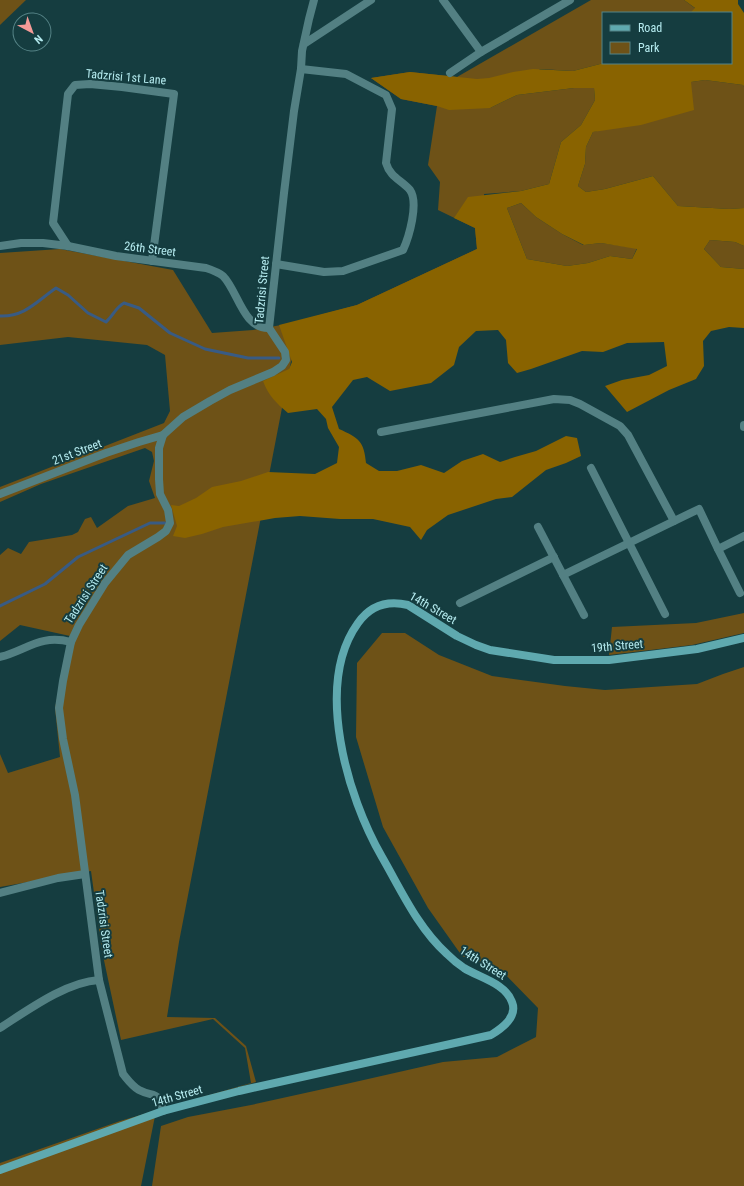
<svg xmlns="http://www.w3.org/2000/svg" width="744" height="1186" font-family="'Roboto Condensed',sans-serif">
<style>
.green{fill:#6e5217}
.forest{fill:#896300;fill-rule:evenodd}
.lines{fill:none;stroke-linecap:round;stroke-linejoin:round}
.stream{stroke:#385b84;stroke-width:3}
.street{stroke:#538083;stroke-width:8}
.secondary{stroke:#5fa9af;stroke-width:8}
.labels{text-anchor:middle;stroke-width:4;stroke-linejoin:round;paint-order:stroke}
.street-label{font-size:12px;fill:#b5ebef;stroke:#153d40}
</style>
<rect width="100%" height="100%" fill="#153d40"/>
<g class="green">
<path d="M 0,0 L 26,0 L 0,25 Z"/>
<path d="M 591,0 L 684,0 L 696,9 L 690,13 L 603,13 L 603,63 L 604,63 L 573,71 L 540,69 L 490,108 L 517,95 L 574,88 L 594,88 L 595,100 L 581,125 L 561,142 L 549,184 L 521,191 L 484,194 L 483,251 L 292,356 L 179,942 L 167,1017 L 215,1018 L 246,1046 L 256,1082 L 156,1111 L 141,1186 L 0,1186 L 0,1163 L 120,1121 L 251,1083 L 245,1048 L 213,1019 L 121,1040 L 102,951 L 91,871 L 0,887 L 0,754 L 8,773 L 60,757 L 55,708 L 70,636 L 20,625 L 0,641 L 0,555 L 8,548 L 21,554 L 29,542 L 72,535 L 78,532 L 85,519 L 91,517 L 97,528 L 128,506 L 155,498 L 149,481 L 154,461 L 152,452 L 145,448 L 41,484 L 0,502 L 0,487 L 164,423 L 170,411 L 165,355 L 147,345 L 68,337 L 0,345 L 0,253 L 60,249 L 173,270 L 212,333 L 253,330 L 287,324 L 357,305 L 477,249 L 475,228 L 438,210 L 440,182 L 428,165 L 437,106 L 401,99 L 371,78 L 410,72 L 457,77 Z"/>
<path d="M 705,80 L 743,85 L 744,87 L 744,208 L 729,209 L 678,206 L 653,176 L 605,189 L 586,192 L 578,186 L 585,164 L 586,147 L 593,132 L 610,128 L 691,82 Z"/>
<path d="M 521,203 L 536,217 L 562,234 L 583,245 L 601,243 L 637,248 L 632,259 L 610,256 L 588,263 L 567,266 L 527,259 L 507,208 Z"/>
<path d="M 710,240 L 735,242 L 744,246 L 744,269 L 721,267 L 704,249 Z"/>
<path d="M 744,613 L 744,633 L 692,645 L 609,655 L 612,627 L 696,623 Z"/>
<path d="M 382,633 L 405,633 L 439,655 L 492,676 L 565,686 L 605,690 L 697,684 L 723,674 L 744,667 L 744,1186 L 152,1186 L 161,1126 L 188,1117 L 251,1105 L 346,1084 L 443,1062 L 497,1057 L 536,1037 L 538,1008 L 503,972 L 462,956 L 428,908 L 383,827 L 356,737 L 357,663 Z"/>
</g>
<path class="forest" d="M 684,0 L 738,0 L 738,4 L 744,13 L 744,87 L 743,85 L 705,80 L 691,82 L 694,110 L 641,125 L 593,132 L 586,147 L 585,164 L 578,186 L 586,192 L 605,189 L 653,176 L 678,206 L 729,209 L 744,208 L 744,246 L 735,242 L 710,240 L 704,249 L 721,267 L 744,269 L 744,328 L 729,327 L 711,331 L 703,341 L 704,366 L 696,379 L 669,390 L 627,412 L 605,386 L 622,380 L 649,375 L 667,366 L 664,342 L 627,343 L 603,352 L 582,351 L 531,369 L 517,373 L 508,363 L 506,340 L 498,330 L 476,331 L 459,347 L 454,365 L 431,383 L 390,391 L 367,377 L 353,380 L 332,407 L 339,429 C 359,438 364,441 366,463 L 379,471 L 397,471 L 421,465 L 444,473 L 462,461 L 483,454 L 500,462 L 515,457 L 536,451 L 566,436 L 577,438 L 581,456 L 566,463 L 546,470 L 512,497 L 496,499 L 448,515 L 427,530 L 421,540 L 410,527 L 373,519 L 340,519 L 300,516 L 275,518 L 223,527 L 202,534 L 185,538 L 173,536 L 177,526 L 171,505 L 179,506 L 196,498 L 212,487 L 241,481 L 268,472 L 315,474 L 337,463 L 339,447 L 328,428 L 326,419 L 317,409 L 288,413 C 277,404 268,395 263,381 L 289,369 L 292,362 L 279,325 L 357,305 L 477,249 L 475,228 L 454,218 L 468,197 L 521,191 L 549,184 L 561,142 L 581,125 L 595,100 L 594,88 L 574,88 L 517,95 L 490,108 L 449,110 L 437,106 L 401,99 L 371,78 L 410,72 L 477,79 L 489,78 L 513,72 L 533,69 L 573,71 L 604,63 L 731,63 L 731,13 L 690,13 L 695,8 ZM 521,203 L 536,217 L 562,234 L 584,245 L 601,243 L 637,249 L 632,259 L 610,256 L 588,263 L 567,266 L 527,259 L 507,208 Z"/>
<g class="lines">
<g class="stream">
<path d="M 0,316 C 25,317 37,301 56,288 L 68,295 L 88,313 L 106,322 C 114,315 115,308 124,303 L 139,308 L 170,333 L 205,349 L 248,358 L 279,358"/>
<path d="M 0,606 L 45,584 L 78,557 L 150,523 L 165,523"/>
</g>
<g class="street">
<path d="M 443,0 L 481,52"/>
<path d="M 304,44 L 371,0"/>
<path d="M 450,73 L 481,52 L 570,0"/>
<path d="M 0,246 L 21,243 L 43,243 L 68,246 L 116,256 L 206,268 C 212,270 218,272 223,276 C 238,291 243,329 269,328"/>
<path d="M 68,246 L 53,223 L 68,94 L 75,85 L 90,84 L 122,87 L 174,94 L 152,261"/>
<path d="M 276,264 L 324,272 L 343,271 L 403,250 C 409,237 419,203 410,190 C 401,180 390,177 386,163 L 392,109 L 386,95 L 346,74 L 301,69"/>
<path d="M 744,425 L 744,427"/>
<path d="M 381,432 L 554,399 L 570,400 L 580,404 L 620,426 L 628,435 L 674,521"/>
<path d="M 591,468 L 665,614"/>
<path d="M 0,494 L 106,453 L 139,442 L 163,435"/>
<path d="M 538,527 L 584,615"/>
<path d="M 718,549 L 740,593"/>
<path d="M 563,575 L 699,509 L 718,549 L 744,536"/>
<path d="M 460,603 L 554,557"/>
<path d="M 0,657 C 27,650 40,634 71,642"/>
<path d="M 0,893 L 58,878 L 85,874"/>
<path d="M 0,1028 C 28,1010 66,982 99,980"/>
<path d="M 163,1111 C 158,1089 154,1098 139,1090 C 132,1086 128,1080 123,1074 L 99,980 L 75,795 L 63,739 L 59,708 L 63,681 L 71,642 L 79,625 L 105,583 L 128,555 L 158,537 L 166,531 L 170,523 L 168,510 L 160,494 L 159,479 L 159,448 L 163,435 L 183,417 L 210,401 L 230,390 L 273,372 L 282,366 L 286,360 L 285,352 L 269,328 L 284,193 L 294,111 L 301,69 L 302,51 L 309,19 L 314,0"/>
</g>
<path class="secondary" d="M 0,1170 L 163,1111 L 239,1091 L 491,1035 C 502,1028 518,1017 512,1002 C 505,983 480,978 464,968 C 458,964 452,959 447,954 C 418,928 401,890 382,857 C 347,797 314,684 358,623 C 370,606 387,600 408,605 L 457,636 L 476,645 L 490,650 L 554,660 L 609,660 L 697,649 L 744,638"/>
</g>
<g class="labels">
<g class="street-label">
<text transform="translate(126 77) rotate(5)" y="4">Tadzrisi 1st Lane</text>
<text transform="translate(150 249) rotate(7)" y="4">26th Street</text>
<text transform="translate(262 290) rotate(-85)" y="4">Tadzrisi Street</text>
<text transform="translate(77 452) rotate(-21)" y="4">21st Street</text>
<text transform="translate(86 594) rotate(-57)" y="4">Tadzrisi Street</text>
<text transform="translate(433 608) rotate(30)" y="4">14th Street</text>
<text transform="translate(617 646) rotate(-5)" y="4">19th Street</text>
<text transform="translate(104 924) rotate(82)" y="4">Tadzrisi Street</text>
<text transform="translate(483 963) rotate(32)" y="4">14th Street</text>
<text transform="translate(177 1096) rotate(-16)" y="4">14th Street</text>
</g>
</g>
<rect x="602" y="12" width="130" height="52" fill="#153d40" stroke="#558386"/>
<rect x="610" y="25" width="20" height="6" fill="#5fa9af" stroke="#558386"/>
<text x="638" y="32" font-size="12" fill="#b5ebef">Road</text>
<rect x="610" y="42" width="20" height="12" fill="#6e5217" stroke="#558386"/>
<text x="638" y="52" font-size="12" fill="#b5ebef">Park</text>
<g transform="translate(32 32) rotate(139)"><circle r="19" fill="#153d40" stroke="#558386"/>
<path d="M0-3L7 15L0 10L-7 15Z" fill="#f59b98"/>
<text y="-6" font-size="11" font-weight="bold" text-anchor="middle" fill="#b5ebef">N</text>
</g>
</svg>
